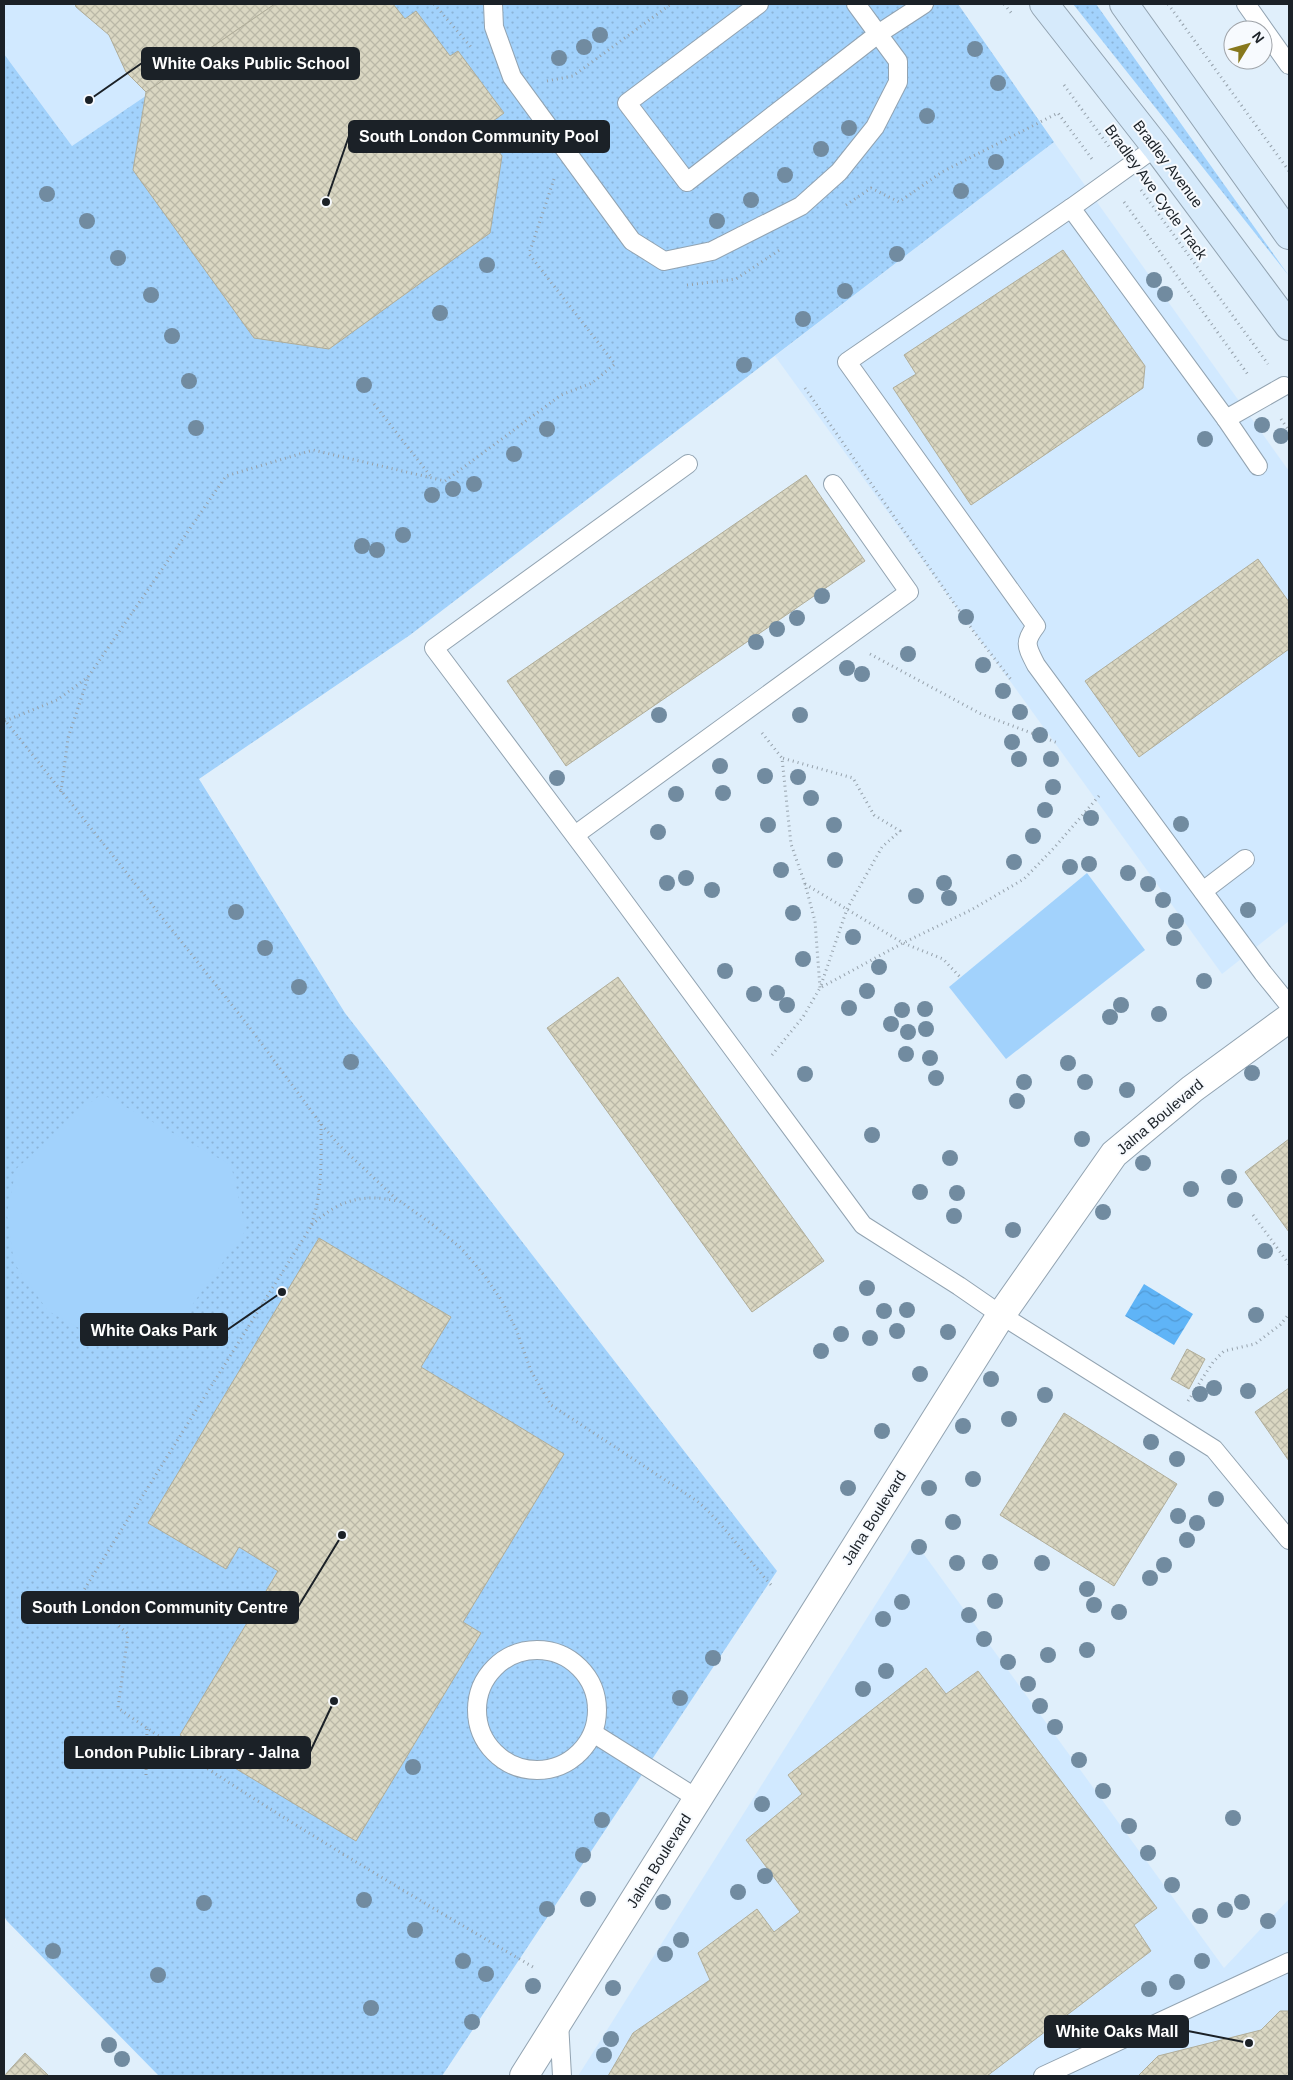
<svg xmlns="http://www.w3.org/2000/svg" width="1293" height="2080" font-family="Arial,sans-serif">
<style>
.built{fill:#d1e9ff}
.grass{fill:url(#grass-dots)}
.pitch{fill:#a2d2fc}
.water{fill:url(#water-waves)}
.building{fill:url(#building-cross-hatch);stroke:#b0ad99}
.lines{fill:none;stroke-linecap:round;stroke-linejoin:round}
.service-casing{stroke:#92a3b1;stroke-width:20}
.tertiary-casing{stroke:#92a3b1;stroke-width:30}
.secondary-casing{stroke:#92a3b1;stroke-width:30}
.path{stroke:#96a2ac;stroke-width:3;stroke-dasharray:1 4;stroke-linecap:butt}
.service{stroke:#fff;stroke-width:18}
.tertiary{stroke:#fff;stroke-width:28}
.secondary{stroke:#d6eafb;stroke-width:28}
.tree{fill:#718ba0}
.labels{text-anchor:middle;stroke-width:4;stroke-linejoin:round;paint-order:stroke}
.street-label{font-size:15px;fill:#1b2127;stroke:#f7fafe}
.leader{fill:none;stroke:#1b2127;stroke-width:2}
.callout-dot{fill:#1b2127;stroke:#f7fafe;stroke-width:2}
.callout{fill:#1b2127;stroke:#1b2127;stroke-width:2}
.callout-label{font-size:16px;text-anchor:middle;font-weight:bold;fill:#fff}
</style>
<defs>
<pattern id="grass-dots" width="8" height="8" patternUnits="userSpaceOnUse" patternTransform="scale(1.25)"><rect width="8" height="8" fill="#a2d2fc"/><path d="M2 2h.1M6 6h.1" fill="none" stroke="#8bb4d8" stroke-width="1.8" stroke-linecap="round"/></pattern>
<pattern id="water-waves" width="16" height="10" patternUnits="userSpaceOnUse" patternTransform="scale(1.25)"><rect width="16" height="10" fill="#5fb4f7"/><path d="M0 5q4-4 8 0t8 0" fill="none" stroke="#529ad4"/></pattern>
<pattern id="building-cross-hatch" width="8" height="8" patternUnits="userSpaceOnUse" patternTransform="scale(1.25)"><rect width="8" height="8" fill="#dad7c2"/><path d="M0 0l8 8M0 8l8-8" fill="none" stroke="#bab8a7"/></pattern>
</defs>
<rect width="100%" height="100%" fill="#e0effb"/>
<g class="built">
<path d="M 4,4 L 281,4 L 72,146 L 4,54 Z"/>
<path d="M 1054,142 L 1289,471 L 1289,921 L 1222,974 L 775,356 Z"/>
<path d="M 915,1542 L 1224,1968 L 1289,1899 L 1289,2076 L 578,2076 Z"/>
</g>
<g class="grass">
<path d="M 281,4 L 958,4 L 1054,142 L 410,635 L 199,779 L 345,1013 L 777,1571 L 442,2076 L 159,2076 L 7,1921 L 4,1916 L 4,54 L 72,146 Z"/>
<path d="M 1073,4 L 1096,4 L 1289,276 Z"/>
</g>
<g class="pitch">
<path d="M 1087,873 L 1145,950 L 1006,1059 L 949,987 Z"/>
<path d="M 102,1094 L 231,1165 L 246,1230 L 167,1340 L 130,1341 L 88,1333 L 48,1311 L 14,1263 L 7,1214 L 16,1169 L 83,1108 Z"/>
</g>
<path class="water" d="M 1144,1284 L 1193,1314 L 1174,1345 L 1125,1316 Z"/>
<g class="building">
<path d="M 75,4 L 275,4 L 146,92 L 126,72 L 109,35 L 76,7 Z"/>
<path d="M 275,4 L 393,4 L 405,19 L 416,11 L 450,56 L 458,51 L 504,113 L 482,129 L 502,156 L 490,233 L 329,349 L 254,338 L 133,170 L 146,92 Z"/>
<path d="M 1063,250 L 1145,366 L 1143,388 L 971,505 L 893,388 L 916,374 L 904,355 Z"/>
<path d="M 806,475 L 865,561 L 566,766 L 507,681 Z"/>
<path d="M 1258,559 L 1289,602 L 1289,649 L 1139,757 L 1085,681 Z"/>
<path d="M 618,977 L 824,1261 L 752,1312 L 547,1028 Z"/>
<path d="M 1289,1139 L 1289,1232 L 1245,1172 Z"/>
<path d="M 319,1238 L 451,1317 L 421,1367 L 564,1454 L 463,1622 L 481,1633 L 356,1841 L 180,1735 L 278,1571 L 239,1547 L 226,1569 L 148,1523 Z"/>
<path d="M 1187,1349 L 1205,1359 L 1189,1389 L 1171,1379 Z"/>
<path d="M 1289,1388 L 1289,1461 L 1255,1412 Z"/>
<path d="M 1064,1413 L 1177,1484 L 1114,1586 L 1000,1515 Z"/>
<path d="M 926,1668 L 946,1694 L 978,1671 L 1157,1908 L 1134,1925 L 1151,1951 L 987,2076 L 608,2076 L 633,2033 L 710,1980 L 698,1953 L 757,1909 L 774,1932 L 800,1912 L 746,1840 L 802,1794 L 788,1775 Z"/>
<path d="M 1280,2011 L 1289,2011 L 1289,2076 L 1138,2076 L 1158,2056 L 1261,2030 Z"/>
<path d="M 25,2053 L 49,2076 L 4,2076 Z"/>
</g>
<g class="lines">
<defs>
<g id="service">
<path d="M 493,4 L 494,27 L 512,77 L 632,241 L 664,261 L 712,251 L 801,206 L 839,172 L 875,127 L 898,82 L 898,61 L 878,34 L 924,4"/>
<path d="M 759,4 L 627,103 L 687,182 L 878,34 L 856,4"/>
<path d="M 1246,4 L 1289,65"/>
<path d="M 1156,147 L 1071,208 L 1226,419 L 1284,386"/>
<path d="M 1071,208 L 847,362 L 1036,626 C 1023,643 1027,647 1036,665 L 1263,973 L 1289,1005"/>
<path d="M 1226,419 L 1258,466"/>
<path d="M 688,464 L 434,648 L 597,865 L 863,1225 L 959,1286 L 1001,1315 L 1214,1449 L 1289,1540"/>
<path d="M 575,835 L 909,592 L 833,484"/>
<path d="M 1203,891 L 1245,859"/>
<circle cx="537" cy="1710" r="60"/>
<path d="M 593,1733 L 698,1799"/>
<path d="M 559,2022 L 562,2076"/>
<path d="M 1043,2076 L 1289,1962"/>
</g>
<path id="tertiary" d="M 524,2076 L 1001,1315 L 1114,1154 L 1192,1089 L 1289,1018"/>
<g id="secondary">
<path d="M 1044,4 L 1156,147 L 1289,326"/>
<path d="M 1124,4 L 1289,235"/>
</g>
</defs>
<use href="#service" class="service-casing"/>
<use href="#tertiary" class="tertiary-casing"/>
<use href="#secondary" class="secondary-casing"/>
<g class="path">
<path d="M 434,4 L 471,47"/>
<path d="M 1004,4 L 1013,15"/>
<path d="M 1168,4 L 1289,171"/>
<path d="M 547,81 L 573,76 L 671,4"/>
<path d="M 1064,85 L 1110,148"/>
<path d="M 1141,190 L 1268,364"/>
<path d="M 1124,202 L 1249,376"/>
<path d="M 846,205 L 871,188 L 899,202 L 942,172 L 1058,113 L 1092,159"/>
<path d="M 687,285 L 736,279 L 781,249"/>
<path d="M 805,388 L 974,632 L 1012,681"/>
<path d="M 374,404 L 432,478"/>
<path d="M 1281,419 L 1289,431"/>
<path d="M 870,654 L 981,714 L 1058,743"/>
<path d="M 4,719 L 247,1024 L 321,1124 L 339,1145 L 393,1196 L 433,1225 L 461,1248 L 484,1275 L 502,1301 L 516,1329 L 531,1371 L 551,1405 L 697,1501 C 726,1526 746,1558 772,1586"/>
<path d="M 5,721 L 57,700 L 88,677 L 226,476 L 313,450 L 445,481 L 561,395 L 592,383 L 615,364 L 529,254 L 554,179"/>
<path d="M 762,733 L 782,758"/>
<path d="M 61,792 L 68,738 L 88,678"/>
<path d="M 805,884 L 791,844 L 782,758 L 853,778 L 874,815 L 900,831 L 882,847 L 847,909 L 820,988 L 815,921 L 805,884 L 903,943 L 943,959 L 960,977"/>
<path d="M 772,1055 L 803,1017 L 820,988 L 903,943 L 971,910 L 1024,879 L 1054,848 L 1099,796"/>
<path d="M 321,1124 C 321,1160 323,1194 310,1228 L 82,1593 L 128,1634 L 118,1708 C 252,1802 392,1884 533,1967"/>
<path d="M 1253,1215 L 1289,1264"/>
<path d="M 312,1225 C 337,1201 362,1193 397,1201"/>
<path d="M 1188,1401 L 1213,1362 L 1224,1351 L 1255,1344 L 1280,1325 L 1289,1314"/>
<path d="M 146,1775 L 147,1729"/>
</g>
<use href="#service" class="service"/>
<use href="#tertiary" class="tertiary"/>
<use href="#secondary" class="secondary"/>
</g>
<g class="tree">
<circle cx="600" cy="35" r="8"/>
<circle cx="584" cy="47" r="8"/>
<circle cx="975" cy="49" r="8"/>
<circle cx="559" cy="58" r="8"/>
<circle cx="998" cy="83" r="8"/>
<circle cx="927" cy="116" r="8"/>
<circle cx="849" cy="128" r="8"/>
<circle cx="821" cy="149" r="8"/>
<circle cx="996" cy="162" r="8"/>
<circle cx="785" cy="175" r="8"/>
<circle cx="961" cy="191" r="8"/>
<circle cx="47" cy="194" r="8"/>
<circle cx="751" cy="200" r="8"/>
<circle cx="87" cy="221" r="8"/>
<circle cx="717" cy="221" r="8"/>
<circle cx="897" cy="254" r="8"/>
<circle cx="118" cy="258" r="8"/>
<circle cx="487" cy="265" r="8"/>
<circle cx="1154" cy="280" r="8"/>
<circle cx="845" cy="291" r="8"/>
<circle cx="1165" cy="294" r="8"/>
<circle cx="151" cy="295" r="8"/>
<circle cx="440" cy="313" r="8"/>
<circle cx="803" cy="319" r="8"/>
<circle cx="172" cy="336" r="8"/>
<circle cx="744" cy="365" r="8"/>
<circle cx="189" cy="381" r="8"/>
<circle cx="364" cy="385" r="8"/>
<circle cx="1262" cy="425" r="8"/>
<circle cx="196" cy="428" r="8"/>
<circle cx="547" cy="429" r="8"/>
<circle cx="1281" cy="436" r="8"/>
<circle cx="1205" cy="439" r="8"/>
<circle cx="514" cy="454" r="8"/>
<circle cx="474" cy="484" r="8"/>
<circle cx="453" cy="489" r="8"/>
<circle cx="432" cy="495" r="8"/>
<circle cx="403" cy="535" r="8"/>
<circle cx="362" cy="546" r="8"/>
<circle cx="377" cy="550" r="8"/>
<circle cx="822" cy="596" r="8"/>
<circle cx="966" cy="617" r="8"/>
<circle cx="797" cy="618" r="8"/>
<circle cx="777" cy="629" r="8"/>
<circle cx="756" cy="642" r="8"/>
<circle cx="908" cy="654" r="8"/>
<circle cx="983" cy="665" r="8"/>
<circle cx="847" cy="668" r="8"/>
<circle cx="862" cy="674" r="8"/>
<circle cx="1003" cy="691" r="8"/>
<circle cx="1020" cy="712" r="8"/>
<circle cx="659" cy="715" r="8"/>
<circle cx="800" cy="715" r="8"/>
<circle cx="1040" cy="735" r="8"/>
<circle cx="1012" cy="742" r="8"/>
<circle cx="1019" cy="759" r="8"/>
<circle cx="1051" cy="759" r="8"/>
<circle cx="720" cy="766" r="8"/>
<circle cx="765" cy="776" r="8"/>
<circle cx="798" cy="777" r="8"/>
<circle cx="557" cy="778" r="8"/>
<circle cx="1053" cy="787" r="8"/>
<circle cx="723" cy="793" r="8"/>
<circle cx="676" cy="794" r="8"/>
<circle cx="811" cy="798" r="8"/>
<circle cx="1045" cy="810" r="8"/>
<circle cx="1091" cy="818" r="8"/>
<circle cx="1181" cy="824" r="8"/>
<circle cx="768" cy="825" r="8"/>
<circle cx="834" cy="825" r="8"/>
<circle cx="658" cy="832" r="8"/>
<circle cx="1033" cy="836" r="8"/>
<circle cx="835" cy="860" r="8"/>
<circle cx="1014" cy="862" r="8"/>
<circle cx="1089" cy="864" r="8"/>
<circle cx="1070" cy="867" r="8"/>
<circle cx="781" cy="870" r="8"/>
<circle cx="1128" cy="873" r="8"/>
<circle cx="686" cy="878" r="8"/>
<circle cx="667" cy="883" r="8"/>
<circle cx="944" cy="883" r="8"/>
<circle cx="1148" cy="884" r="8"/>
<circle cx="712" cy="890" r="8"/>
<circle cx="916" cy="896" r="8"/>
<circle cx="949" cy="898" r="8"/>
<circle cx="1163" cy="900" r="8"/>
<circle cx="1248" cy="910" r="8"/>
<circle cx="236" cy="912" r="8"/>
<circle cx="793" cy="913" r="8"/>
<circle cx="1176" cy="921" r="8"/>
<circle cx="853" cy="937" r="8"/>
<circle cx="1174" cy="938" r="8"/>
<circle cx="265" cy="948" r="8"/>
<circle cx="803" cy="959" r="8"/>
<circle cx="879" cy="967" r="8"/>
<circle cx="725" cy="971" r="8"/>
<circle cx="1204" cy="981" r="8"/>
<circle cx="299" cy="987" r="8"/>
<circle cx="867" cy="991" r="8"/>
<circle cx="777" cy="993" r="8"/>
<circle cx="754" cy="994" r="8"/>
<circle cx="787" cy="1005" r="8"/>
<circle cx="1121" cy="1005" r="8"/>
<circle cx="849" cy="1008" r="8"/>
<circle cx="925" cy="1009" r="8"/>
<circle cx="902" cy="1010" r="8"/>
<circle cx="1159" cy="1014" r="8"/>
<circle cx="1110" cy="1017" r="8"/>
<circle cx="891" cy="1024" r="8"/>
<circle cx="926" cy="1029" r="8"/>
<circle cx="908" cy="1032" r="8"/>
<circle cx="906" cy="1054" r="8"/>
<circle cx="930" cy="1058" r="8"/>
<circle cx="351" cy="1062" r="8"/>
<circle cx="1068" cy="1063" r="8"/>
<circle cx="1252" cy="1073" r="8"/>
<circle cx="805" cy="1074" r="8"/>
<circle cx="936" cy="1078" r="8"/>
<circle cx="1024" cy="1082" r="8"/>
<circle cx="1085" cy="1082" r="8"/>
<circle cx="1127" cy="1090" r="8"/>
<circle cx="1017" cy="1101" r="8"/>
<circle cx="872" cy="1135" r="8"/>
<circle cx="1082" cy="1139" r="8"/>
<circle cx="950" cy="1158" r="8"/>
<circle cx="1143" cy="1163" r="8"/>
<circle cx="1229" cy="1177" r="8"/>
<circle cx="1191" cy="1189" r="8"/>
<circle cx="920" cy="1192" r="8"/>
<circle cx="957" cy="1193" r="8"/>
<circle cx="1235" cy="1200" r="8"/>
<circle cx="1103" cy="1212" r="8"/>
<circle cx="954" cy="1216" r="8"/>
<circle cx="1013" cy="1230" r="8"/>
<circle cx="1265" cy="1251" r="8"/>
<circle cx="867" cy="1288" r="8"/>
<circle cx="907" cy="1310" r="8"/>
<circle cx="884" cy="1311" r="8"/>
<circle cx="1256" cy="1315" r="8"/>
<circle cx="897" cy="1331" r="8"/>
<circle cx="948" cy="1332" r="8"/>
<circle cx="841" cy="1334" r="8"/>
<circle cx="870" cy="1338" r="8"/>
<circle cx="821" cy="1351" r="8"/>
<circle cx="920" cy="1374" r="8"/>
<circle cx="991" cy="1379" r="8"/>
<circle cx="1214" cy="1388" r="8"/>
<circle cx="1248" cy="1391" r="8"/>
<circle cx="1200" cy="1394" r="8"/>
<circle cx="1045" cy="1395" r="8"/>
<circle cx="1009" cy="1419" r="8"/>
<circle cx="963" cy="1426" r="8"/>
<circle cx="882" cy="1431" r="8"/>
<circle cx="1151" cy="1442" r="8"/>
<circle cx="1177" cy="1459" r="8"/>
<circle cx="973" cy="1479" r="8"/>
<circle cx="848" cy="1488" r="8"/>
<circle cx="929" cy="1488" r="8"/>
<circle cx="1216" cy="1499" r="8"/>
<circle cx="1178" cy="1516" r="8"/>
<circle cx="953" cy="1522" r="8"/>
<circle cx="1197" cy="1523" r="8"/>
<circle cx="1187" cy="1540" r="8"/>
<circle cx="919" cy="1547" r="8"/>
<circle cx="990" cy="1562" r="8"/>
<circle cx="957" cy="1563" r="8"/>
<circle cx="1042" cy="1563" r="8"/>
<circle cx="1164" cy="1565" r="8"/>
<circle cx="1150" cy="1578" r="8"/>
<circle cx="1087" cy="1589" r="8"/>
<circle cx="995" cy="1601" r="8"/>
<circle cx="902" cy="1602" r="8"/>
<circle cx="1094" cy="1605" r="8"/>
<circle cx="1119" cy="1612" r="8"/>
<circle cx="969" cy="1615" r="8"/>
<circle cx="883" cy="1619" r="8"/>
<circle cx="984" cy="1639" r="8"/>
<circle cx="1087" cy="1650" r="8"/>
<circle cx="1048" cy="1655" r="8"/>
<circle cx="713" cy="1658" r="8"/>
<circle cx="1008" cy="1662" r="8"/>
<circle cx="886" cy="1671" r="8"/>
<circle cx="1028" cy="1684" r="8"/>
<circle cx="863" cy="1689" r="8"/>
<circle cx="680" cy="1698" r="8"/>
<circle cx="1040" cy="1706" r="8"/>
<circle cx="1055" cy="1727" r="8"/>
<circle cx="1079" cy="1760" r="8"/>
<circle cx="413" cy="1767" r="8"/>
<circle cx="1103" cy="1791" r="8"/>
<circle cx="762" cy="1804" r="8"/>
<circle cx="1233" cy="1818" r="8"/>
<circle cx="602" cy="1820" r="8"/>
<circle cx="1129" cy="1826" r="8"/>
<circle cx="1148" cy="1853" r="8"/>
<circle cx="583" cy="1855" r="8"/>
<circle cx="765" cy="1876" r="8"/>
<circle cx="1172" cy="1885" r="8"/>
<circle cx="738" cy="1892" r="8"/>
<circle cx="588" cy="1899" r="8"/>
<circle cx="364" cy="1900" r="8"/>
<circle cx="663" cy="1902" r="8"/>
<circle cx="1242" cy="1902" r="8"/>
<circle cx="204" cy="1903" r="8"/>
<circle cx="547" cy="1909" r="8"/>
<circle cx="1225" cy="1910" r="8"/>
<circle cx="1200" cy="1916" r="8"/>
<circle cx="1268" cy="1921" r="8"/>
<circle cx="415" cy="1930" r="8"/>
<circle cx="681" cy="1940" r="8"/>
<circle cx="53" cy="1951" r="8"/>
<circle cx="665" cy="1954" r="8"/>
<circle cx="463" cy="1961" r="8"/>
<circle cx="1202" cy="1961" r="8"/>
<circle cx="486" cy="1974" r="8"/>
<circle cx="158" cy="1975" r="8"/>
<circle cx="1177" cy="1982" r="8"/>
<circle cx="533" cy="1986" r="8"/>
<circle cx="613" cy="1988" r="8"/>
<circle cx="1149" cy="1989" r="8"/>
<circle cx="371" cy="2008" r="8"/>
<circle cx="472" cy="2022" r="8"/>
<circle cx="611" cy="2039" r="8"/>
<circle cx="109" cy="2045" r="8"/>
<circle cx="604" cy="2055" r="8"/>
<circle cx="122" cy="2059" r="8"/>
</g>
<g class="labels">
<g class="street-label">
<text transform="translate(1168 164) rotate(53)" y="5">Bradley Avenue</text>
<text transform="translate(1156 192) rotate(54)" y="5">Bradley Ave Cycle Track</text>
<text transform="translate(1160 1117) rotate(-40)" y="5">Jalna Boulevard</text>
<text transform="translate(874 1518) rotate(-58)" y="5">Jalna Boulevard</text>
<text transform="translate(659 1861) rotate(-58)" y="5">Jalna Boulevard</text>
</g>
</g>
<path class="leader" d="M89 100L142 63M326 202L349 136M282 1292L227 1330M342 1535L298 1607M334 1701L310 1752M1249 2043L1188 2031"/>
<g class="callout-dot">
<circle cx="89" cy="100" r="5"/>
<circle cx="326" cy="202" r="5"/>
<circle cx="282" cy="1292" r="5"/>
<circle cx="342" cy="1535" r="5"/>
<circle cx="334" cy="1701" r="5"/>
<circle cx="1249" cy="2043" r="5"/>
</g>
<g class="callout">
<rect x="142" y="48" width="217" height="31" rx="5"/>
<rect x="349" y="121" width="260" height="31" rx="5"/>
<rect x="81" y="1314" width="146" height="31" rx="5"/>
<rect x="22" y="1592" width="276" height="31" rx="5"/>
<rect x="65" y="1737" width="245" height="31" rx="5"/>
<rect x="1045" y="2016" width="143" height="31" rx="5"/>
</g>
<g class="callout-label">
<text x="251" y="69">White Oaks Public School</text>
<text x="479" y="142">South London Community Pool</text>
<text x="154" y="1336">White Oaks Park</text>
<text x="160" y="1613">South London Community Centre</text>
<text x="187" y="1758">London Public Library - Jalna</text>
<text x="1117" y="2037">White Oaks Mall</text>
</g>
<rect width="1293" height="2080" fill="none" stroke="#1b2127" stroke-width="10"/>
<g transform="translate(1248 45) rotate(53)"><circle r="24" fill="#f7fafe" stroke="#9fa3a8"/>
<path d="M0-4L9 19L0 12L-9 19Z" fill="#87781d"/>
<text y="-8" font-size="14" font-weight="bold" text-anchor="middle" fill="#1b2127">N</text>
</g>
</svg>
